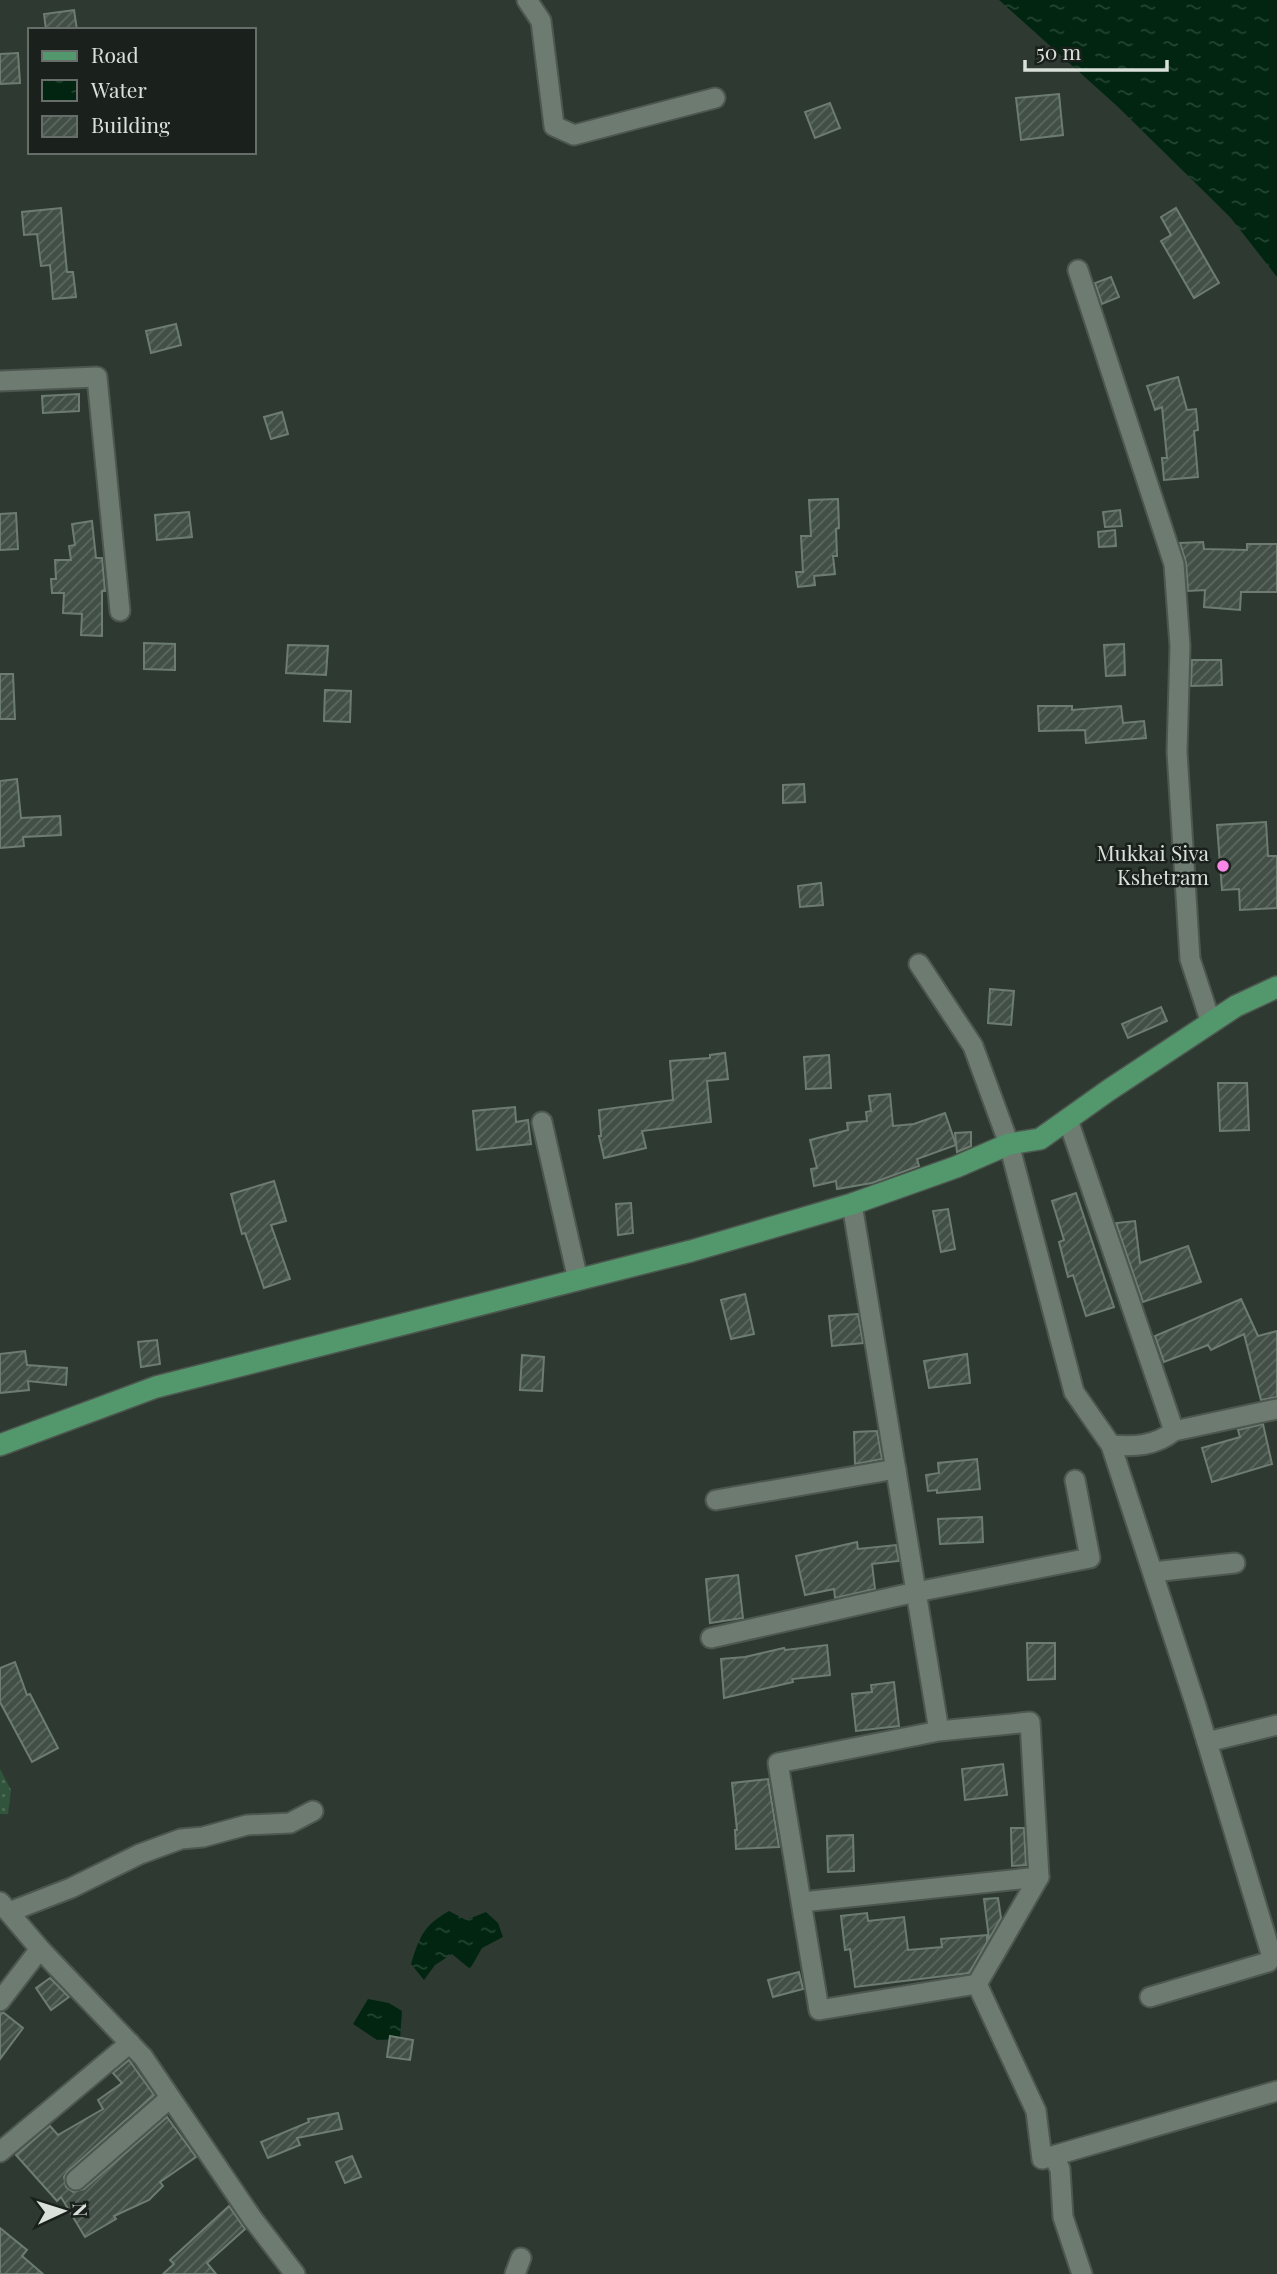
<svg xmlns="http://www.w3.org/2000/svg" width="1277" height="2274" font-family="'Playfair Display',serif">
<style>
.green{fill:url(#green-dots)}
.water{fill:url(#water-ripples)}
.building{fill:url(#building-hatch);stroke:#6d7c71;stroke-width:2}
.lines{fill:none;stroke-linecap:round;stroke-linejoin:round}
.minor-casing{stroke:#4d574f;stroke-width:23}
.major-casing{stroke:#4d574f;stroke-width:24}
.minor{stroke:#6d7b71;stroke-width:19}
.major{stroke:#53976d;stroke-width:21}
.poi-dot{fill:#fa87e8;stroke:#1a201c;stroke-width:2.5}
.labels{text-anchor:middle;stroke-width:5;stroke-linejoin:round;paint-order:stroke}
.poi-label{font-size:21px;fill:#dae1db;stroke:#1a201c;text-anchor:end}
</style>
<defs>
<pattern id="green-dots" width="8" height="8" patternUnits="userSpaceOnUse" patternTransform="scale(1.75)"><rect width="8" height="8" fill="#31543c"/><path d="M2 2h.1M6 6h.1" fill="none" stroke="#4e6c58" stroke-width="1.8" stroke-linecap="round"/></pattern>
<pattern id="water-ripples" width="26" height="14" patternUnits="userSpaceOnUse" patternTransform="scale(1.75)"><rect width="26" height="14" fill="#012510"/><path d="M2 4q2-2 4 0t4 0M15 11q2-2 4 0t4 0" fill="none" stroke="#254432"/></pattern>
<pattern id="building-hatch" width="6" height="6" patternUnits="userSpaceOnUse" patternTransform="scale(1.75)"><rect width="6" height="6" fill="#424f46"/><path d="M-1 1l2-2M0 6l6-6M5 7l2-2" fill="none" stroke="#5d6860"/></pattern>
</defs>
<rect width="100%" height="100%" fill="#2e3a31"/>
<path class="green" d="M 0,1769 L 11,1790 L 8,1814 L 0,1814 Z"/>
<g class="water">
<path d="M 999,0 L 1277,0 L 1277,277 L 1230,217 L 1117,106 Z"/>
<path d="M 449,1911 L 466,1920 L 486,1912 L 498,1923 L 503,1937 L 482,1948 L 470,1969 L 452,1954 L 435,1965 L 424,1980 L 411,1964 C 420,1936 423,1926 449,1911 Z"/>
<path d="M 368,1999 L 389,2003 L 402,2011 L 400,2039 L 377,2040 L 353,2024 Z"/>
</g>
<g class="building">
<path d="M 74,10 L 77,30 L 46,30 L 44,14 Z"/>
<path d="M 18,53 L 20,83 L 0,84 L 0,54 Z"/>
<path d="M 1059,94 L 1063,135 L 1021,140 L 1016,98 Z"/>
<path d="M 830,103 L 840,128 L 815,138 L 805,112 Z"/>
<path d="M 61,208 L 67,272 L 73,272 L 76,297 L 53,299 L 50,265 L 41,266 L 37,234 L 24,235 L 22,212 Z"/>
<path d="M 1176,208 L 1219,283 L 1194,298 L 1161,241 L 1171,235 L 1161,217 Z"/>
<path d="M 1111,277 L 1119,297 L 1102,304 L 1095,283 Z"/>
<path d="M 176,324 L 181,345 L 151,353 L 146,331 Z"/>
<path d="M 1178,377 L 1187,410 L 1196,409 L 1198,430 L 1194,431 L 1198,477 L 1164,480 L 1162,458 L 1167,458 L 1162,407 L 1155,410 L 1147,386 Z"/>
<path d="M 79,394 L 79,411 L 43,413 L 42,396 Z"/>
<path d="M 282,412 L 288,434 L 271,439 L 264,417 Z"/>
<path d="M 838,499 L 839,528 L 836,529 L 837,556 L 833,556 L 835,574 L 814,576 L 815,585 L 798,587 L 796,572 L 803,572 L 801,536 L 811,536 L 809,500 Z"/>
<path d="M 1120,510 L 1122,526 L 1105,527 L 1103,512 Z"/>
<path d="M 189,512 L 192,537 L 157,540 L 155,515 Z"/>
<path d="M 16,513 L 18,549 L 0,550 L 0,514 Z"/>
<path d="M 92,521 L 96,558 L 102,558 L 105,591 L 102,591 L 102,636 L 81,635 L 82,614 L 63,613 L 64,593 L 52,593 L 51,579 L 56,579 L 55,560 L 71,560 L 69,546 L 75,545 L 72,524 Z"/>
<path d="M 1115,530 L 1116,546 L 1099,547 L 1098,532 Z"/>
<path d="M 1203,542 L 1204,549 L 1247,550 L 1247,544 L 1277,544 L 1277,592 L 1241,592 L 1240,610 L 1204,607 L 1205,590 L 1188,591 L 1186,563 L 1180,543 Z"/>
<path d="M 144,643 L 175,644 L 175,670 L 144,669 Z"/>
<path d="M 1124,644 L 1125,675 L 1106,676 L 1104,645 Z"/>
<path d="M 288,645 L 328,646 L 326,675 L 286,673 Z"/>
<path d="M 1192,660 L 1221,660 L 1222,685 L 1191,686 Z"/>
<path d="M 0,674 L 13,674 L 15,719 L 0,719 Z"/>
<path d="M 325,690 L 351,691 L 350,722 L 324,721 Z"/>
<path d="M 1038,706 L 1072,706 L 1072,710 L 1121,706 L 1123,723 L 1144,721 L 1146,738 L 1086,743 L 1085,730 L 1039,731 Z"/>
<path d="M 17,779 L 21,818 L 60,816 L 61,835 L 23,837 L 24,846 L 0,848 L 0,781 Z"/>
<path d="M 804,784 L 805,802 L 783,803 L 783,785 Z"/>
<path d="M 1266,822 L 1268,856 L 1277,856 L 1277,908 L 1240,910 L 1239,889 L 1222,890 L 1217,825 Z"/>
<path d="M 821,883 L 823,905 L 800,907 L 798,886 Z"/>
<path d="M 990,989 L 1014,991 L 1011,1025 L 988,1023 Z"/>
<path d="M 1161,1007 L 1167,1021 L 1128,1038 L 1122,1024 Z"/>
<path d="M 725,1053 L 728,1079 L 707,1081 L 711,1122 L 642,1131 L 646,1148 L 604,1158 L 599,1136 L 601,1136 L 599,1110 L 673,1100 L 670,1061 L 710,1058 L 710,1055 Z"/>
<path d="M 829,1055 L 831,1088 L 806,1089 L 804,1057 Z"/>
<path d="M 1218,1083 L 1247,1083 L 1249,1130 L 1220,1131 Z"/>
<path d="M 890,1094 L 893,1126 L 914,1124 L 945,1113 L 956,1145 L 917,1159 L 919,1166 L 872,1183 L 837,1189 L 836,1181 L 814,1186 L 811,1169 L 817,1168 L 810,1140 L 848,1130 L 847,1123 L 867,1121 L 866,1112 L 871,1111 L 869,1096 Z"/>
<path d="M 515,1107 L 516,1122 L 528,1120 L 531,1144 L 477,1150 L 473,1111 Z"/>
<path d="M 971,1132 L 971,1146 L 957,1152 L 955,1133 Z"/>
<path d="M 274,1181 L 286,1221 L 271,1225 L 290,1279 L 264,1288 L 245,1233 L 242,1234 L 231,1194 Z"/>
<path d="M 1076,1193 L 1114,1307 L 1086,1316 L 1073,1275 L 1068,1277 L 1059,1242 L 1064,1240 L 1052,1201 Z"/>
<path d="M 631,1203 L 633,1233 L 618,1235 L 616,1204 Z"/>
<path d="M 948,1209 L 955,1249 L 941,1252 L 933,1211 Z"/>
<path d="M 1135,1221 L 1140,1263 L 1188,1246 L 1201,1282 L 1143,1302 L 1116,1223 Z"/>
<path d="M 745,1294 L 754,1334 L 731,1339 L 721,1300 Z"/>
<path d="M 1241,1299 L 1258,1336 L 1277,1331 L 1277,1397 L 1261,1400 L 1244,1334 L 1211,1350 L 1208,1345 L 1164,1362 L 1155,1336 Z"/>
<path d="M 858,1314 L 863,1343 L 832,1346 L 829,1316 Z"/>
<path d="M 157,1340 L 160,1364 L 141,1367 L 138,1342 Z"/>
<path d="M 25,1351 L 27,1365 L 67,1368 L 66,1385 L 28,1381 L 29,1390 L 0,1393 L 0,1354 Z"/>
<path d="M 967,1354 L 970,1383 L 929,1388 L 924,1361 Z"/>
<path d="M 522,1355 L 544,1357 L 542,1391 L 520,1390 Z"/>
<path d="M 1263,1424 L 1272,1464 L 1212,1482 L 1202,1448 L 1240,1437 L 1238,1430 Z"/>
<path d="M 877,1431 L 882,1459 L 855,1464 L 854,1432 Z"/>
<path d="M 977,1459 L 980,1489 L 937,1493 L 937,1490 L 928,1491 L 926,1475 L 939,1473 L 938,1463 Z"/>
<path d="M 982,1517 L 983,1542 L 940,1544 L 938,1519 Z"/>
<path d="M 857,1542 L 858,1549 L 896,1545 L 899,1561 L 872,1564 L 875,1589 L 835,1598 L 834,1589 L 805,1595 L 796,1556 Z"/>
<path d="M 738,1575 L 743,1618 L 710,1623 L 706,1579 Z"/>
<path d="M 1027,1643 L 1055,1643 L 1055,1679 L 1028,1680 Z"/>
<path d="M 827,1645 L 830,1675 L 792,1679 L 793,1682 L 724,1698 L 721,1659 L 745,1657 L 784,1648 L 785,1650 Z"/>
<path d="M 15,1662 L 27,1695 L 30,1694 L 58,1748 L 32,1762 L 0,1702 L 0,1668 Z"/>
<path d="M 894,1682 L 899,1726 L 856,1731 L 852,1694 L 872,1692 L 871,1685 Z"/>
<path d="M 1003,1764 L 1007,1795 L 965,1800 L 962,1769 Z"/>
<path d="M 768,1779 L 779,1847 L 736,1849 L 735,1830 L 737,1830 L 732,1783 Z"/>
<path d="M 1011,1828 L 1024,1828 L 1026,1865 L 1012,1866 Z"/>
<path d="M 853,1835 L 854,1871 L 828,1872 L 827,1836 Z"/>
<path d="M 998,1898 L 1001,1918 L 989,1939 L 984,1899 Z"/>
<path d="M 867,1913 L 868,1921 L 904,1917 L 908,1950 L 942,1947 L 941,1939 L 987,1935 L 987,1942 L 969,1973 L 855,1987 L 850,1949 L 845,1950 L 841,1916 Z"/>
<path d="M 799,1972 L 803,1989 L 773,1997 L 768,1980 Z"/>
<path d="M 50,1978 L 69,1997 L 51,2010 L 36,1988 Z"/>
<path d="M 0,2013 L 4,2013 L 23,2028 L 0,2059 Z"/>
<path d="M 390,2036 L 413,2040 L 410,2060 L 387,2057 Z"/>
<path d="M 129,2060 L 154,2095 L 68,2171 L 64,2177 L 66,2187 L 73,2192 L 84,2189 L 167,2117 L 196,2157 L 160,2182 L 163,2186 L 149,2200 L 114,2216 L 116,2219 L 85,2237 L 61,2197 L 57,2201 L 16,2155 L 50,2126 L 58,2135 L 103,2109 L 98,2100 L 122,2083 L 113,2073 Z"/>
<path d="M 338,2113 L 342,2129 L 297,2138 L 300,2145 L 268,2158 L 261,2142 L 309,2122 L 308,2119 Z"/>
<path d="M 352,2156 L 361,2177 L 345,2183 L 336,2162 Z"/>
<path d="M 229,2206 L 245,2229 L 207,2263 L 216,2274 L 163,2274 L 174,2264 L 170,2260 Z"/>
<path d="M 0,2228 L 27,2250 L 22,2256 L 43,2274 L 0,2274 Z"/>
</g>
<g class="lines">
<defs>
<g id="minor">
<path d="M 527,0 L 541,21 L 554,126 L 574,135 L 715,98"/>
<path d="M 1078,270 L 1174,564 L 1180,646 L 1177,752 L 1190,959 L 1211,1023"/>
<path d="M 0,381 L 97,377 L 120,611"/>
<path d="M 919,964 L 973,1046 L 1009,1144 L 1074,1392 L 1111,1445 L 1196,1706 L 1272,1957 L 1268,1962 L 1150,1997"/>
<path d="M 1068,1120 L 1174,1431"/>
<path d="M 542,1122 L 578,1280"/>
<path d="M 852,1204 L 939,1731 L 778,1763 L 819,2010 L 977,1984 L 1039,1877 L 1030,1722 L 939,1731"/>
<path d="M 1111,1445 C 1135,1447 1155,1446 1174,1431 L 1277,1409"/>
<path d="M 716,1500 L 896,1469"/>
<path d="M 1153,1572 L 1235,1563"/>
<path d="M 711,1638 L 916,1592 L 1090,1558 L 1075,1480"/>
<path d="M 1207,1742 L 1277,1725"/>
<path d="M 0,1902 L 40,1949 L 143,2057 L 252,2218 L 295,2274"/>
<path d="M 802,1902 L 1039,1877"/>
<path d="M 9,1912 L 71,1888 L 140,1854 L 181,1839 L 203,1837 L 247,1825 L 290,1823 L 313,1811"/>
<path d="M 977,1984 L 1036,2111 L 1042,2159 L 1277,2091"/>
<path d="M 0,2001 L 40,1949"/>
<path d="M 0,2152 L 130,2043"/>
<path d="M 1053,2156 L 1060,2169 L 1063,2217 L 1082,2274"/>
<path d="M 76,2180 L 170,2098"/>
<path d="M 515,2274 L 521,2258"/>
</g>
<path id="major" d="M 0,1445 L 156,1387 L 691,1251 L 852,1204 L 956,1167 L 1009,1144 L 1040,1139 L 1109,1090 L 1236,1006 L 1277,987"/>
</defs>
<use href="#minor" class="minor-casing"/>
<use href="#major" class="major-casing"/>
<use href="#minor" class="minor"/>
<use href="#major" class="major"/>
</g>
<circle class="poi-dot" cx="1223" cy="866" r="7"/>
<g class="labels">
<g class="poi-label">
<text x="1209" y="861">Mukkai Siva<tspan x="1209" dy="24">Kshetram</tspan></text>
</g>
</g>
<rect x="28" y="28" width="228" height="126" fill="#1a201c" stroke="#676d68" stroke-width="2"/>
<rect x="42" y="51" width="35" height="10" fill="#53976d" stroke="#676d68" stroke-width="2"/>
<text x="91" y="63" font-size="21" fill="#dae1db">Road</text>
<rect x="42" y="80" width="35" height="21" fill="url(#water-ripples)" stroke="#676d68" stroke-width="2"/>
<text x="91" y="98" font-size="21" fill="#dae1db">Water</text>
<rect x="42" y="116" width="35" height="21" fill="url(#building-hatch)" stroke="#676d68" stroke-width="2"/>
<text x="91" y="133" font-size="21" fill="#dae1db">Building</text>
<g transform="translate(63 2211) rotate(86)" stroke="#1a201c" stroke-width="5" paint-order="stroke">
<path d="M0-5L12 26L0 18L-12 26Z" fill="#dae1db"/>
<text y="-10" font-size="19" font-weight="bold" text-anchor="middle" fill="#dae1db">N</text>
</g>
<path d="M1025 60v10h142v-10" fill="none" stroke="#dae1db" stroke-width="3.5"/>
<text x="1036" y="60" font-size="21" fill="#dae1db" stroke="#1a201c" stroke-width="5" paint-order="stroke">50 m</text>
</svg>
